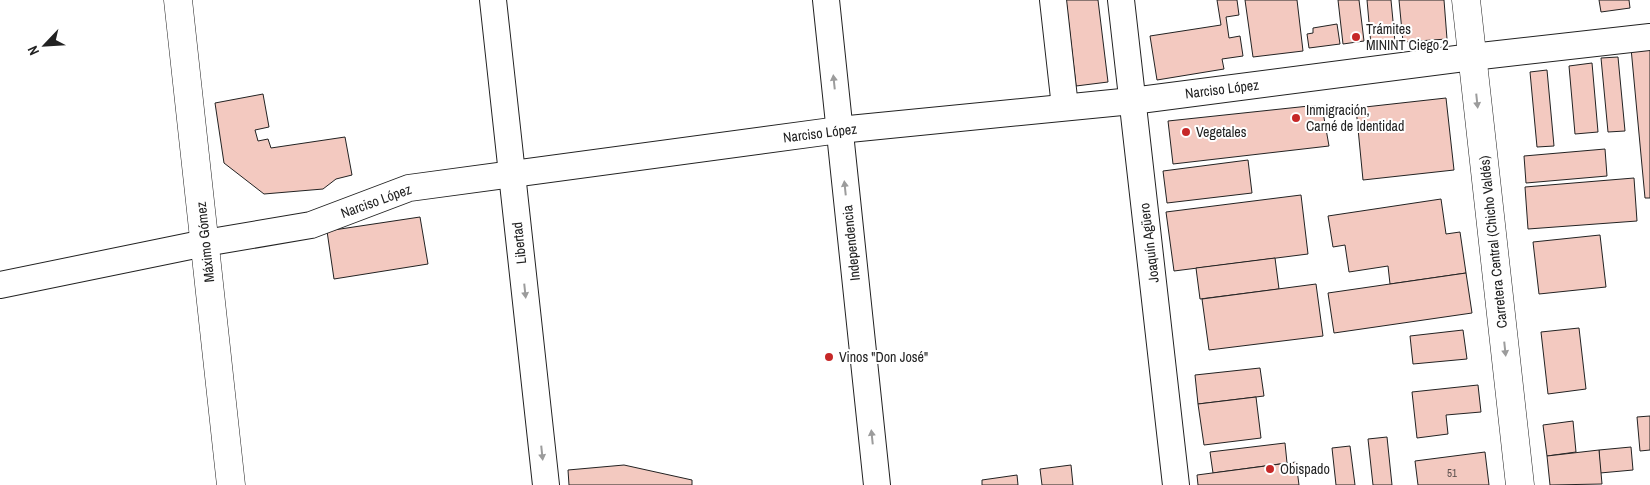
<svg xmlns="http://www.w3.org/2000/svg" width="1650" height="485" font-family="'Archivo Narrow',sans-serif">
<style>
.building{fill:#f3c9c0;stroke:#222}
.lines{fill:none;stroke-linecap:round;stroke-linejoin:round}
.minor-casing{stroke:#222;stroke-width:28}
.major-casing{stroke:#222;stroke-width:29}
.minor{stroke:#fff;stroke-width:26}
.major{stroke:#fff;stroke-width:28}
.oneway{fill:#9c9c9c}
.poi-dot{fill:#c62828;stroke:#fff;stroke-width:2}
.labels{text-anchor:middle;stroke-width:4;stroke-linejoin:round;paint-order:stroke}
.number-label{font-size:11px;fill:#564c4a}
.poi-label{font-size:14px;fill:#222;stroke:#fff;text-anchor:start}
.street-label{font-size:14px;fill:#222;stroke:#fff}
</style>
<rect width="100%" height="100%" fill="#fff"/>
<g class="building">
<path d="M 1066,0 L 1098,0 L 1108,82 L 1076,86 Z"/>
<path d="M 1217,0 L 1237,0 L 1239,15 L 1226,17 L 1229,38 L 1240,36 L 1243,56 L 1222,59 L 1224,69 L 1157,80 L 1150,36 L 1221,25 Z"/>
<path d="M 1245,0 L 1297,0 L 1303,51 L 1253,57 Z"/>
<path d="M 1338,0 L 1359,0 L 1364,41 L 1343,44 Z"/>
<path d="M 1367,0 L 1391,0 L 1395,42 L 1371,45 Z"/>
<path d="M 1399,0 L 1444,0 L 1447,39 L 1403,42 Z"/>
<path d="M 1599,0 L 1629,0 L 1630,8 L 1601,12 Z"/>
<path d="M 1337,24 L 1340,44 L 1309,48 L 1307,34 L 1313,33 L 1313,28 Z"/>
<path d="M 1650,46 L 1650,198 L 1645,198 L 1631,48 Z"/>
<path d="M 1618,57 L 1625,131 L 1608,132 L 1601,58 Z"/>
<path d="M 1592,63 L 1598,132 L 1575,134 L 1569,66 Z"/>
<path d="M 1547,70 L 1554,146 L 1537,147 L 1530,72 Z"/>
<path d="M 263,94 L 269,127 L 255,130 L 258,141 L 268,139 L 271,148 L 345,137 L 352,175 L 336,179 L 323,189 L 264,194 L 224,163 L 215,103 Z"/>
<path d="M 1446,98 L 1454,170 L 1363,180 L 1356,108 Z"/>
<path d="M 1309,106 L 1316,106 L 1323,112 L 1329,146 L 1173,164 L 1168,121 Z"/>
<path d="M 1605,149 L 1607,176 L 1526,183 L 1524,156 Z"/>
<path d="M 1248,160 L 1252,193 L 1167,203 L 1163,171 Z"/>
<path d="M 1634,178 L 1637,221 L 1528,229 L 1525,187 Z"/>
<path d="M 1301,195 L 1308,254 L 1174,271 L 1166,212 Z"/>
<path d="M 1441,199 L 1446,234 L 1460,232 L 1466,273 L 1390,284 L 1388,266 L 1349,272 L 1345,245 L 1333,247 L 1328,216 Z"/>
<path d="M 420,217 L 428,264 L 334,279 L 327,231 Z"/>
<path d="M 1600,235 L 1606,287 L 1539,294 L 1533,242 Z"/>
<path d="M 1275,258 L 1279,289 L 1200,299 L 1196,268 Z"/>
<path d="M 1466,273 L 1472,313 L 1334,333 L 1328,293 Z"/>
<path d="M 1316,284 L 1323,336 L 1209,350 L 1202,299 Z"/>
<path d="M 1579,328 L 1586,389 L 1548,394 L 1541,332 Z"/>
<path d="M 1463,330 L 1467,359 L 1413,364 L 1410,336 Z"/>
<path d="M 1260,368 L 1264,396 L 1198,404 L 1195,375 Z"/>
<path d="M 1478,385 L 1481,412 L 1446,415 L 1448,434 L 1417,438 L 1412,392 Z"/>
<path d="M 1256,397 L 1261,438 L 1204,445 L 1198,404 Z"/>
<path d="M 1650,416 L 1650,450 L 1640,451 L 1637,417 Z"/>
<path d="M 1573,421 L 1576,452 L 1547,456 L 1543,425 Z"/>
<path d="M 1387,437 L 1392,485 L 1373,485 L 1368,439 Z"/>
<path d="M 1285,443 L 1287,463 L 1213,473 L 1210,452 Z"/>
<path d="M 1350,446 L 1355,485 L 1336,485 L 1332,448 Z"/>
<path d="M 1631,447 L 1633,470 L 1600,473 L 1599,450 Z"/>
<path d="M 1599,450 L 1602,484 L 1550,485 L 1547,456 Z"/>
<path d="M 1485,452 L 1489,485 L 1418,485 L 1415,461 Z"/>
<path d="M 1296,462 L 1299,485 L 1198,485 L 1197,475 Z"/>
<path d="M 624,465 L 692,480 L 692,485 L 569,485 L 568,470 Z"/>
<path d="M 1071,465 L 1073,485 L 1042,485 L 1040,469 Z"/>
<path d="M 1017,475 L 1018,485 L 982,485 L 982,480 Z"/>
</g>
<g class="lines">
<defs>
<g id="minor">
<path d="M 493,0 L 546,485"/>
<path d="M 826,0 L 877,485"/>
<path d="M 1053,0 L 1065,107"/>
<path d="M 1121,0 L 1176,485"/>
<path d="M 0,285 L 205,243 L 311,225 L 409,188 L 839,130 L 1132,101 L 1472,57 L 1650,37"/>
</g>
<g id="major">
<path d="M 178,0 L 231,485"/>
<path d="M 1466,0 L 1520,485"/>
</g>
</defs>
<use href="#minor" class="minor-casing"/>
<use href="#major" class="major-casing"/>
<use href="#minor" class="minor"/>
<use href="#major" class="major"/>
</g>
<defs><path id="oneway-solid" d="M-6-.8H1V-3.2L6.5 0L1 3.2V.8H-6Z" transform="scale(1.25)"/></defs>
<g class="oneway">
<use href="#oneway-solid" transform="translate(834 82) rotate(-96)"/>
<use href="#oneway-solid" transform="translate(1477 101) rotate(84)"/>
<use href="#oneway-solid" transform="translate(845 188) rotate(-96)"/>
<use href="#oneway-solid" transform="translate(525 291) rotate(84)"/>
<use href="#oneway-solid" transform="translate(1505 349) rotate(84)"/>
<use href="#oneway-solid" transform="translate(872 437) rotate(-96)"/>
<use href="#oneway-solid" transform="translate(542 453) rotate(84)"/>
</g>
<g class="poi-dot">
<circle cx="1356" cy="37" r="5"/>
<circle cx="1296" cy="118" r="5"/>
<circle cx="1186" cy="132" r="5"/>
<circle cx="829" cy="357" r="5"/>
<circle cx="1270" cy="469" r="5"/>
</g>
<g class="labels">
<g class="number-label">
<text x="1452" y="477">51</text>
</g>
<g class="poi-label">
<text x="1366" y="34">Trámites<tspan x="1366" dy="16">MININT Ciego 2</tspan></text>
<text x="1306" y="115">Inmigración,<tspan x="1306" dy="16">Carné de Identidad</tspan></text>
<text x="1196" y="137">Vegetales</text>
<text x="839" y="362">Vinos "Don José"</text>
<text x="1280" y="474">Obispado</text>
</g>
<g class="street-label">
<text transform="translate(1222 89) rotate(-7)" y="5">Narciso López</text>
<text transform="translate(820 133) rotate(-7)" y="5">Narciso López</text>
<text transform="translate(376 201) rotate(-20)" y="5">Narciso López</text>
<text transform="translate(205 242) rotate(-96)" y="5">Máximo Gómez</text>
<text transform="translate(1493 242) rotate(-96)" y="5">Carretera Central (Chicho Valdés)</text>
<text transform="translate(519 243) rotate(-96)" y="5">Libertad</text>
<text transform="translate(851 243) rotate(-96)" y="5">Independencia</text>
<text transform="translate(1149 243) rotate(-97)" y="5">Joaquín Agüero</text>
</g>
</g>
<g transform="translate(45 45) rotate(245)" stroke="#ffffff" stroke-width="4" paint-order="stroke">
<path d="M0-4L9 19L0 12L-9 19Z" fill="#222222"/>
<text y="-8" font-size="14" font-weight="bold" text-anchor="middle" fill="#222222">N</text>
</g>
</svg>
